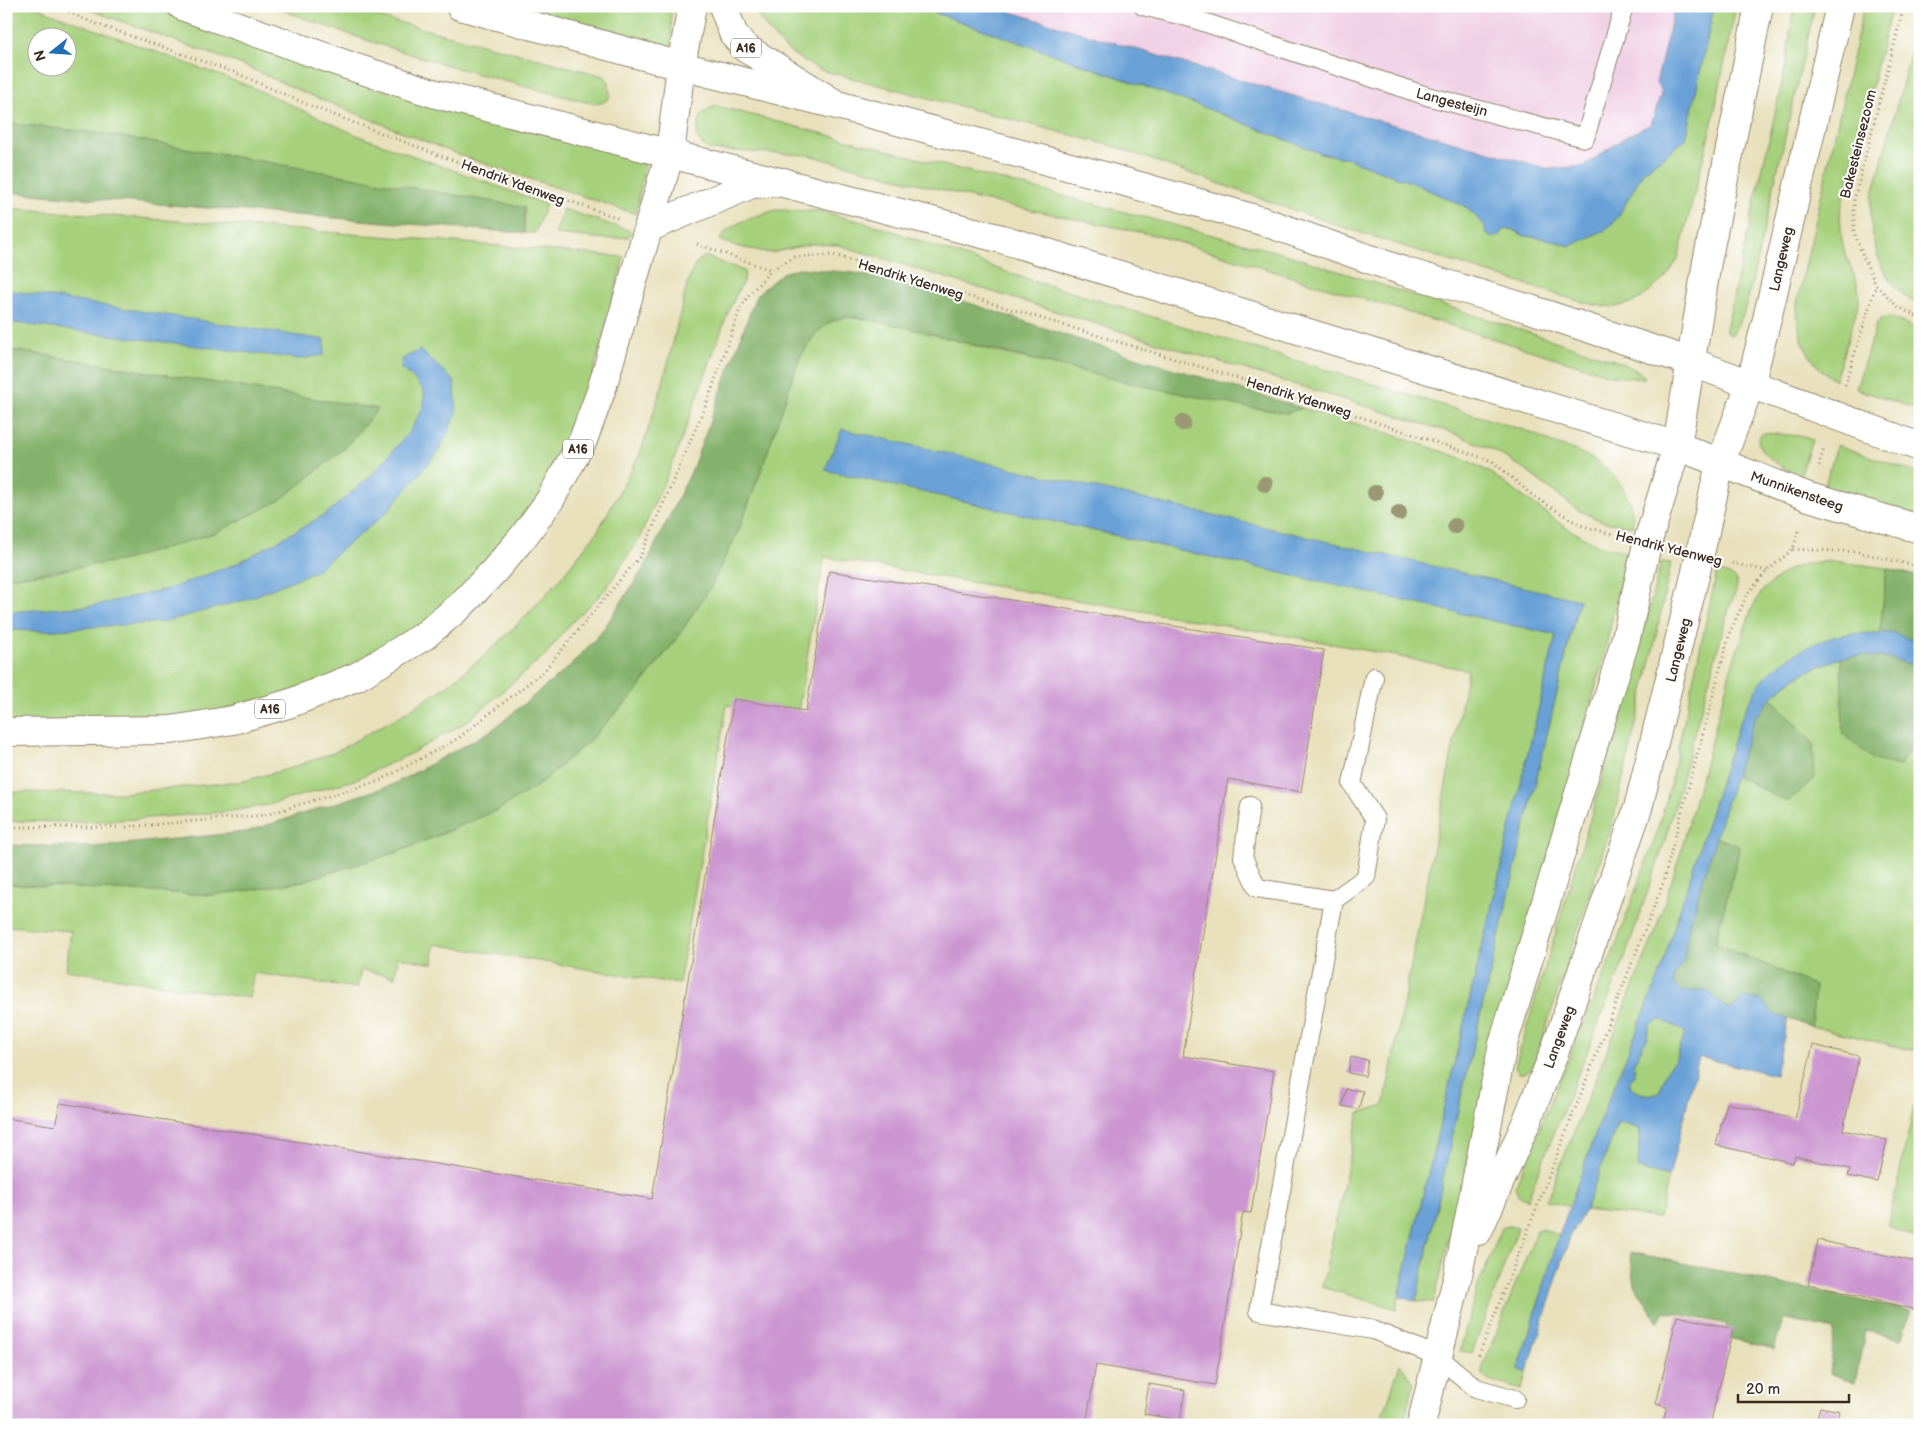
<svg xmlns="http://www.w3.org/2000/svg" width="1926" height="1431" font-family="'Balsamiq Sans',sans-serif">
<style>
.built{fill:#f0d0e5}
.green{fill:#a6d07c;stroke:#707d4d;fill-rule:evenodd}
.forest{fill:#84b26c;stroke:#606e45}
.water{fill:#69a1d7;stroke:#52667a;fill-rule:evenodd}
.building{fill:#cb95d0}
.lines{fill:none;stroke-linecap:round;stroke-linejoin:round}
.service-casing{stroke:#92856c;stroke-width:20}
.secondary-casing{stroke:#92856c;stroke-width:30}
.motorway-casing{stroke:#92856c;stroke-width:30}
.path{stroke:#92856c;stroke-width:3;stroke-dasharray:1 4;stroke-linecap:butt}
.service{stroke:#fff;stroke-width:18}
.secondary{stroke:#fff;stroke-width:28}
.motorway{stroke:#fff;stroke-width:28}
.tree{fill:#9a9774}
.labels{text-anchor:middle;stroke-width:4;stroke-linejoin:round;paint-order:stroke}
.shield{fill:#fff;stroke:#766a62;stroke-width:1}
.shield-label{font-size:12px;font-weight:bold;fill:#3b2a1e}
.street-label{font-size:14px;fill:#3b2a1e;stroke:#fff}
</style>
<rect width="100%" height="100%" fill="#fff"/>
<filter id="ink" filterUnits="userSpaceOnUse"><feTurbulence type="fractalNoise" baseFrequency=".02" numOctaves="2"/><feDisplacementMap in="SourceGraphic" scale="10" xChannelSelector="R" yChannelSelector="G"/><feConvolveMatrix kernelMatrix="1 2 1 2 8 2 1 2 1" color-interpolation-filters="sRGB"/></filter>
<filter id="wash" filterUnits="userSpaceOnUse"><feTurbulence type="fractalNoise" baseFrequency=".0096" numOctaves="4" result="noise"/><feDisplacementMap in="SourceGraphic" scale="20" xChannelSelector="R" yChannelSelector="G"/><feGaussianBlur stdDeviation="1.12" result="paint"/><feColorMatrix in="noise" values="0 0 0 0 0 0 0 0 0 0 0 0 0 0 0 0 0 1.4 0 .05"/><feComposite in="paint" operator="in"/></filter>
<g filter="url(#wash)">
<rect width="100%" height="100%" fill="#e8e0bb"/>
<path class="built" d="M 810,6 L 1697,6 L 1630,277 Z"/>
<g class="green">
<path d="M 6,6 L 35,6 L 56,15 L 254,88 L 359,136 L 546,204 L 535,233 L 524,233 L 525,208 L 105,134 L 6,123 ZM 38,38 L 68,38 L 68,68 L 38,68 Z"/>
<path d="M 79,6 L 147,6 L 306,60 L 644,159 L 645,162 L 636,214 L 462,156 L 305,93 L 245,66 Z"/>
<path d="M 281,6 L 336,6 L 604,76 L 609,82 L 610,97 L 604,102 L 595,104 C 490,79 384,49 282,10 Z"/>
<path d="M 515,6 L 671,6 L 672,50 Z"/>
<path d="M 753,6 L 916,6 L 1203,107 L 1320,153 L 1346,158 L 1413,183 L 1466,207 L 1485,226 L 1503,230 L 1511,229 L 1525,236 L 1548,239 L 1570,246 L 1607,229 L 1618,217 L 1643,172 L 1686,139 L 1714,6 L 1736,6 L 1713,119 L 1678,259 L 1668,275 L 1643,297 L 1631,303 L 1616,307 L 1601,306 L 1581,302 L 1336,225 L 1113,146 L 821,70 C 813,66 804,62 797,57 C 779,45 762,25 753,6 Z"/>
<path d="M 1794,6 L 1815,6 L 1749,295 L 1743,315 L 1733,334 L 1729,335 L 1726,332 L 1726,329 L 1785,69 Z"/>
<path d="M 1864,6 L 1892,6 L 1840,213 C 1841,227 1841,240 1845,253 C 1851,273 1861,281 1859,303 L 1835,380 C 1807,364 1796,333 1797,303 Z"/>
<path d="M 1920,19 L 1920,305 C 1880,287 1869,241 1871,201 Z"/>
<path d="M 717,106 L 1282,253 L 1617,361 L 1638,371 L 1645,377 L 1643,379 L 1614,376 L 1159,236 L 977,199 L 808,155 L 710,150 L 703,146 L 696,136 C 700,119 698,111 717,106 Z"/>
<path d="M 6,208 L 432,240 L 624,257 L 586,400 L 554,468 L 523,526 L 445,615 L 327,683 L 190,718 L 6,726 L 6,578 L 56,572 L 215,533 L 280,500 L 344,449 L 377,409 L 6,349 Z"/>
<path d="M 563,209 L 631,231 L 629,237 L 607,239 L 555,234 Z"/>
<path d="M 776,210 L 819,211 L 878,226 L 1018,276 L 1524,430 L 1548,440 L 1549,442 C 1582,452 1611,462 1627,496 C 1631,507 1634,515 1633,526 L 1604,522 L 1578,510 L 1521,467 L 1491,449 L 1453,433 L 839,245 L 811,244 L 771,253 L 734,246 L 720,240 C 725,224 761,214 776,210 Z"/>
<path d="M 705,256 L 744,271 L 745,277 L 729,310 L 675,457 L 639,539 L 605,590 L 570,624 L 546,654 L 468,721 L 410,754 L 354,780 L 268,805 L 225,812 L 135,819 L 78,822 L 6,821 L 6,792 L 122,793 L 244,781 L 291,768 L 335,752 L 403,714 L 444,688 L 484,656 L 521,621 L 560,579 L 597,532 L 640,454 L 663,383 L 688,281 L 696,263 Z"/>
<path d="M 844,317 C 899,320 953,341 1006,354 C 1099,376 1194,393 1287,413 L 1302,408 L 1388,433 L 1467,460 L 1489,472 L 1565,527 L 1596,544 L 1627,552 L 1602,664 L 1490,1063 L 1434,1302 L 1416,1301 L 1462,1092 L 1579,600 L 825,469 L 1556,635 L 1396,1309 L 1322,1287 L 1359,1113 L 1384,1105 L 1468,670 L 1323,642 L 824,557 L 797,716 L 727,705 L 679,984 L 434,944 L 433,964 L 398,957 L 395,977 L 361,970 L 357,988 L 254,973 L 249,998 L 66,970 L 71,931 L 6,926 L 6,884 L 211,895 L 251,890 L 303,881 L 400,851 L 452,830 L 537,786 L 590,740 L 634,694 L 677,638 L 711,586 L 739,529 L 762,468 L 799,359 L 815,334 L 830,322 Z"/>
<path d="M 1890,317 L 1920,330 L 1920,410 L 1856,389 L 1876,324 L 1881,319 Z"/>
<path d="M 1765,433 L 1802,436 L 1812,440 L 1800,477 C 1788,470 1748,451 1761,434 Z"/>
<path d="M 1837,445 L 1920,474 L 1920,518 L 1824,488 Z"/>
<path d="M 1832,561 L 1887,568 L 1880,633 L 1842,635 L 1780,664 L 1763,681 L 1747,705 L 1737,729 L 1658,979 L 1600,1121 L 1570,1207 L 1546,1201 L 1654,935 L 1679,858 L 1733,662 L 1752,608 L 1763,590 L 1786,571 L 1807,563 Z"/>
<path d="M 1661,562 L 1671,563 L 1650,665 L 1613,821 L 1533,1068 L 1524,1073 L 1519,1073 L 1515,1066 L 1626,701 Z"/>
<path d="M 1717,571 C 1745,578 1738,585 1729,608 L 1664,844 L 1623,963 L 1527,1200 L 1519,1196 L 1515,1187 L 1612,955 L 1656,835 L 1668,794 Z"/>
<path d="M 1841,658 L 1843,734 L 1914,742 L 1920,726 L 1920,1052 L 1811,1026 L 1815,986 L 1715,943 L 1740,847 L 1716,837 L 1735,775 L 1787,801 L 1813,743 L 1771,698 C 1791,677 1815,667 1841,658 Z"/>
<path d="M 1662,1020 C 1670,1025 1679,1026 1685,1033 L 1676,1059 L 1669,1066 L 1659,1093 C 1648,1096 1639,1094 1630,1087 C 1628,1080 1631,1076 1635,1070 L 1634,1062 L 1647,1038 L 1649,1027 L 1655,1021 Z"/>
<path d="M 1920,1079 L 1920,1240 L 1888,1226 Z"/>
<path d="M 1618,1122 L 1640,1128 L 1638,1169 L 1669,1177 L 1659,1218 L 1585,1210 Z"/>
<path d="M 1509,1226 L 1518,1228 L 1472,1353 L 1460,1351 L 1477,1288 L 1502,1228 Z"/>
<path d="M 1543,1229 L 1559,1236 L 1518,1369 L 1527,1372 L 1521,1390 L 1486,1379 L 1482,1375 L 1482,1369 L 1537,1230 Z"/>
<path d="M 1400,1364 L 1414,1383 L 1403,1425 L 1380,1425 Z"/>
</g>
<g class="forest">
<path d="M 6,123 L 105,134 L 524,207 L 524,233 L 6,192 Z"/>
<path d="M 799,268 L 855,273 L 945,295 L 1089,343 L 1302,408 L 1287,413 L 1245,407 L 1116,380 L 895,325 L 860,318 L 844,317 L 830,322 L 815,334 L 799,359 L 762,468 L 739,529 L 711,586 L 677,638 L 634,694 L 590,740 L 537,786 L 498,810 L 400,851 L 303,881 L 251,890 L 211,895 L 6,884 L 6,845 L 94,847 L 246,832 L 392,785 L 491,731 L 569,667 L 600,634 L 644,568 L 692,470 L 756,296 L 782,273 Z"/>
<path d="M 6,349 L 378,409 L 344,449 L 280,500 L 215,533 L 125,560 L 6,578 Z"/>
<path d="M 1887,568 L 1920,577 L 1920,643 L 1895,633 L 1880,633 Z"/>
<path d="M 1862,655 L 1893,659 L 1920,667 L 1920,726 L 1914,742 L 1900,766 L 1874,760 L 1843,734 L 1841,658 Z"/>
<path d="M 1771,698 L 1813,743 L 1815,778 L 1787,802 L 1735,775 L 1755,717 Z"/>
<path d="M 1716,837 L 1740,847 L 1715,943 L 1815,986 L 1811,1026 L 1775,1015 L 1761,1000 L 1746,998 L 1730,1009 L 1725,1007 L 1707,990 L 1682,992 L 1673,983 L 1675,973 L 1683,963 L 1689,925 Z"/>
<path d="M 1630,1252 L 1911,1311 L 1901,1339 L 1865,1331 L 1855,1383 L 1829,1373 L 1834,1330 L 1784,1318 L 1774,1349 L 1729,1338 L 1726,1324 L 1664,1311 L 1658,1322 L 1635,1285 Z"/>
</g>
<g class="water">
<path d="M 916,6 L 991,6 L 1321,104 L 1549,169 L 1584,166 L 1627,136 L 1651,124 L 1662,91 L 1656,83 L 1675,6 L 1714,6 L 1686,139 L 1643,172 L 1618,217 L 1607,229 L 1570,246 L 1548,239 L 1525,236 L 1511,229 L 1503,230 L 1500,236 L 1492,237 L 1485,232 L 1485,226 L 1466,207 L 1413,183 L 1346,158 L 1320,153 L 1203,107 Z"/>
<path d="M 6,290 L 325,340 L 324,355 L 299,359 L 6,322 Z"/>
<path d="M 420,350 L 454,381 L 457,413 L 438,452 L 385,514 L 315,571 L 245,600 L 163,622 L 42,631 L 6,630 L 6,612 L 91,606 L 171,588 L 238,563 L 326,514 L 373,474 L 410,431 L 424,406 L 424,391 L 412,377 L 401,369 L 402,359 Z"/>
<path d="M 842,429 L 1579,600 L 1462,1092 L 1416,1301 L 1399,1297 L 1556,635 L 825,470 Z"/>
<path d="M 1880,633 L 1895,633 L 1920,643 L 1920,667 L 1893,659 L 1878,657 L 1862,655 L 1841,658 L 1816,667 L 1794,678 L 1776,693 L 1755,717 L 1735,775 L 1689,925 L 1683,963 L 1675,973 L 1673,983 L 1682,992 L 1707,990 L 1724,1007 L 1730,1009 L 1746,998 L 1761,1000 L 1775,1015 L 1788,1019 L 1775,1075 L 1699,1057 L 1669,1177 L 1638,1169 L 1640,1129 L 1618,1122 L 1585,1210 L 1570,1237 L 1527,1372 L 1518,1370 L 1559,1236 L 1600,1121 L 1658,979 L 1737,729 C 1744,712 1751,696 1762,681 C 1779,660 1815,640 1842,635 C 1854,633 1868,633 1880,633 ZM 1662,1020 C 1670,1025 1679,1026 1685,1033 L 1676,1059 L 1669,1066 L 1659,1093 C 1649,1097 1639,1094 1630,1087 L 1630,1077 L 1634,1075 L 1634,1062 L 1647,1038 L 1649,1027 L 1655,1021 Z"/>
</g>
<g id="blocks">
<g class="building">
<path d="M 829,571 L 1324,650 L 1301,792 L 1228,779 L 1183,1056 L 1274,1071 L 1251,1213 L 1243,1212 L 1215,1385 L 1096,1365 L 1086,1425 L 6,1425 L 6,1118 L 55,1126 L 60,1103 L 652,1199 L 734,699 L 806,711 Z"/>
<path d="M 1813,1045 L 1859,1056 L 1843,1130 L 1887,1140 L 1877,1182 L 1848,1176 L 1850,1169 L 1795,1156 L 1793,1163 L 1716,1145 L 1727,1103 L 1795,1119 Z"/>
<path d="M 1351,1057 L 1368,1060 L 1365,1076 L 1348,1073 Z"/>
<path d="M 1346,1089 L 1363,1091 L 1359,1109 L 1342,1106 Z"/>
<path d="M 1818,1240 L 1920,1263 L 1920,1296 L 1916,1310 L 1808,1284 Z"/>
<path d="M 1677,1316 L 1733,1329 L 1710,1425 L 1662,1425 L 1667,1407 L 1656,1404 Z"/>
<path d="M 1149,1384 L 1185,1390 L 1180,1420 L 1144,1414 Z"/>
<path d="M 1820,1407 L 1840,1411 L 1837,1425 L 1815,1425 Z"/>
</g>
</g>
</g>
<g filter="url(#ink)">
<use href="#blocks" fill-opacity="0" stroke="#92856c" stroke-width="1"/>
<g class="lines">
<defs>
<g id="service">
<path d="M 1143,6 L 1191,18 L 1427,96 L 1585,138 L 1624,6"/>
<path d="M 1374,677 L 1352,784 L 1375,819 L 1366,877 L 1334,900 L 1259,1311 L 1373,1330 L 1437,1356 L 1476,1388 L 1515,1399"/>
<path d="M 1250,806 L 1243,857 L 1257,888 L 1334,900"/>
</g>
<g id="secondary">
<path d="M 182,6 L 350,66 L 436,94 L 1002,239 L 1677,446 L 1809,497 L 1920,529"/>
<path d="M 460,6 L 681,66 L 837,105 L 1104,176 L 1262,221 L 1403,271 L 1530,309 L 1691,362 L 1920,447"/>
<path d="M 1478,1231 L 1526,1123 L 1554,1053 L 1638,808 L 1695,576 L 1720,464 L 1750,385 L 1767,319 L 1840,6"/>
<path d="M 1421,1425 L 1458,1275 L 1503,1044 L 1626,638 L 1647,544 L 1677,446 L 1707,262 L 1759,6"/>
</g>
<g id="motorway">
<path d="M 723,6 L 733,33 L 744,47 L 837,105"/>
<path d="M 648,228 L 752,184 L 784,182"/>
<path d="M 6,732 L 171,730 L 233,720 L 291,703 L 358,676 L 424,636 L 460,606 L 494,571 L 523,537 L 550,500 L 583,440 L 601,391 L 670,153 L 681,66 L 692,6"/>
</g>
</defs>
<use href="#service" class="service-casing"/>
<use href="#secondary" class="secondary-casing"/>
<use href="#motorway" class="motorway-casing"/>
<g class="path">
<path d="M 55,6 L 91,22 L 236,73 L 313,107 L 441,156 L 618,218"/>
<path d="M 1904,6 L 1854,200 L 1854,232 L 1863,256 L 1876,285 L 1897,306 L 1920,318"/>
<path d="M 697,244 L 771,270 L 795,257 L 833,255 L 1313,401 L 1492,461 L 1533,496 L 1580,525 L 1614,535"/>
<path d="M 1845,385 L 1876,285"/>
<path d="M 1819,466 L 1824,448"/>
<path d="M 1793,549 L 1858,552 L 1920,567"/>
<path d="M 1732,563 L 1767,571"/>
<path d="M 6,827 L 126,827 L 265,815 L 379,781 L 457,739 L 544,671 L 641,555 L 708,400 L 739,312 L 747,297 L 771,270"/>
<path d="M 1479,1355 L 1662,886 L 1730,632 L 1748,593 L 1767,571 L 1793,549 L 1799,529"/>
</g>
<use href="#service" class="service"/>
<use href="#secondary" class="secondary"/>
<use href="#motorway" class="motorway"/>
</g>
<g class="tree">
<circle cx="1183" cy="423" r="8"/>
<circle cx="1265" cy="484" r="8"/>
<circle cx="1375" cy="493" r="8"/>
<circle cx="1399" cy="513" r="8"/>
<circle cx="1455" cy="526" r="8"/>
</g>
</g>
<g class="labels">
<g class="shield">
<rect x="731" y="38.5" width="30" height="19" rx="4"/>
<rect x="563" y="439.5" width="30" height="19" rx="4"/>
<rect x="255" y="699.5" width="30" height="19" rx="4"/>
</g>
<g class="shield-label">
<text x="746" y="52">A16</text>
<text x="578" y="453">A16</text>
<text x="270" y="713">A16</text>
</g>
<g class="street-label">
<text transform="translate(1452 102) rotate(15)" y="5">Langesteijn</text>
<text transform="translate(1858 144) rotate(-76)" y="5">Bakesteinsezoom</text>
<text transform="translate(513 182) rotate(20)" y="5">Hendrik Ydenweg</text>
<text transform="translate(1781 259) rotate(-77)" y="5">Langeweg</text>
<text transform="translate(911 279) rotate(17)" y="5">Hendrik Ydenweg</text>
<text transform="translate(1299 397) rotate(17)" y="5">Hendrik Ydenweg</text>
<text transform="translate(1797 491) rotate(19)" y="5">Munnikensteeg</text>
<text transform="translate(1669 548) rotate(14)" y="5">Hendrik Ydenweg</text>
<text transform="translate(1678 650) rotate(-76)" y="5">Langeweg</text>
<text transform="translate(1559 1037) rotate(-70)" y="5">Langeweg</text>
</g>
</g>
<rect width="1926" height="1431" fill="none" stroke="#fff" stroke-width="25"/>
<g transform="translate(52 52) rotate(253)"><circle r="24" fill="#ffffff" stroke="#b1aaa5"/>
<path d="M0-4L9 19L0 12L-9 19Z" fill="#1f6fb2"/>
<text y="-8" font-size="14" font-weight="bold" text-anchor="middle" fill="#3b2a1e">N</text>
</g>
<path d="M1738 1394v8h111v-8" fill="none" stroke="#3b2a1e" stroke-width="2.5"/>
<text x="1746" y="1394" font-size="15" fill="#3b2a1e" stroke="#ffffff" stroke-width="4" paint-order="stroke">20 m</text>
</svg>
